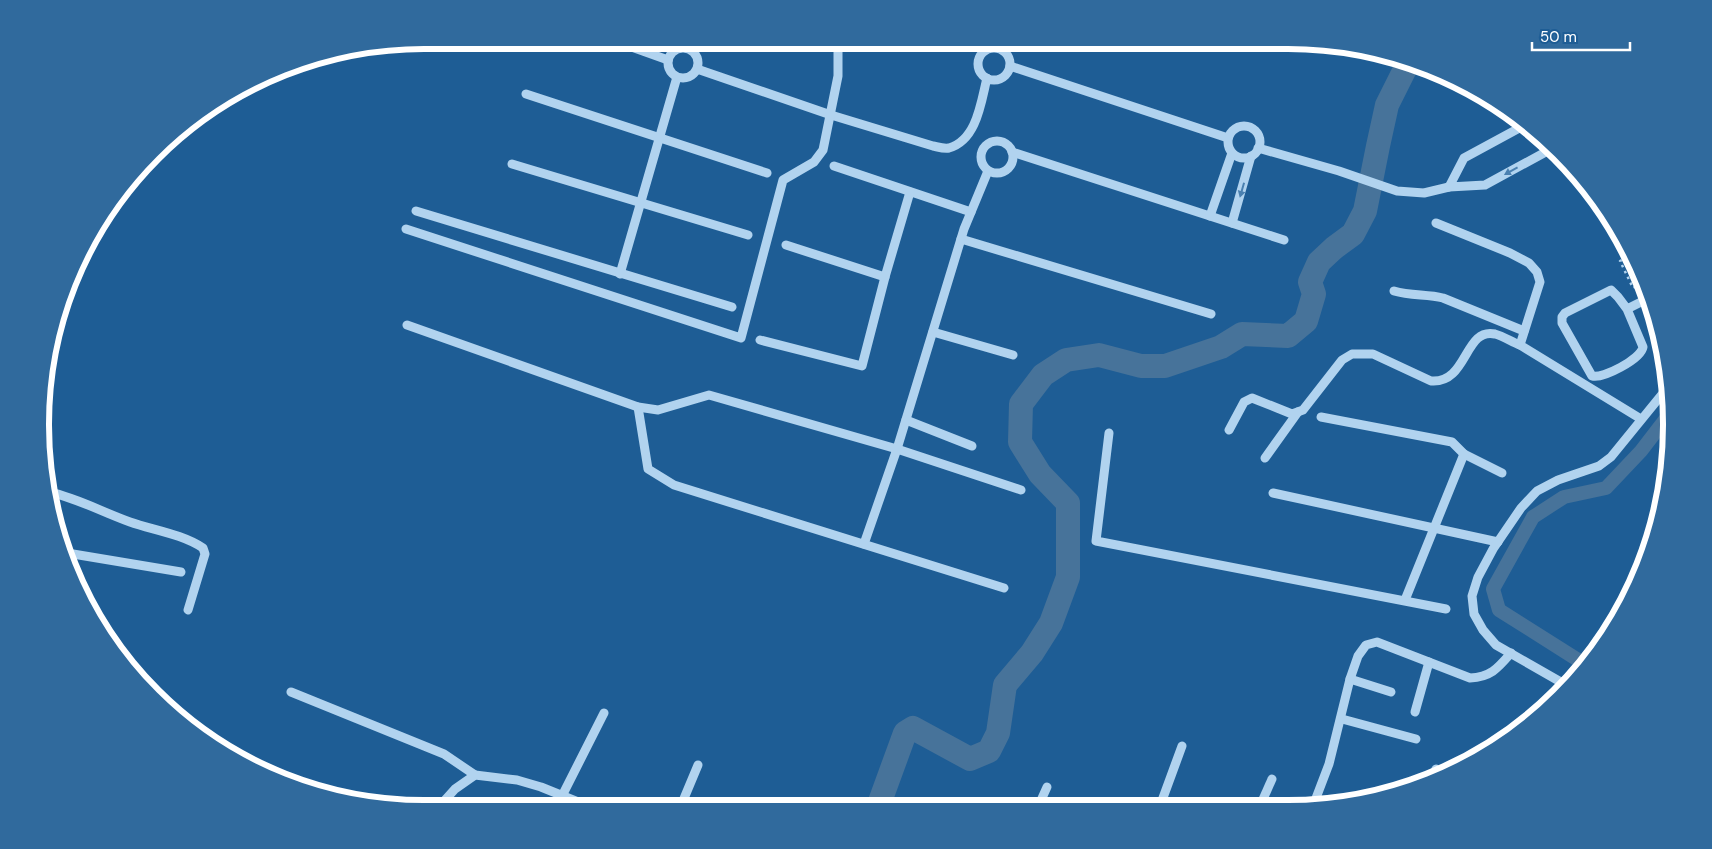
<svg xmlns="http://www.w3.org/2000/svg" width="1712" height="849" font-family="'DM Sans',sans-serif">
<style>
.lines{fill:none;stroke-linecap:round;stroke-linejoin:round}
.canal{stroke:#47739a;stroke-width:14}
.river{stroke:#47739a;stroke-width:24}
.path{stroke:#b1d3ef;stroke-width:2.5;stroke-dasharray:2.5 4;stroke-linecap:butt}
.minor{stroke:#b1d3ef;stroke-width:9}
.oneway{fill:#4a80b0}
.rim{fill:none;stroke:#fff;stroke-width:6}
</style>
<rect width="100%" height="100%" fill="#1e5d95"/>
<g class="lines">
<path class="canal" d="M 1586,665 L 1499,610 L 1493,589 L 1533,517 L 1564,497 L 1606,488 L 1641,451 L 1671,412"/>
<path class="river" d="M 878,807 L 905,733 L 913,728 L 970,759 L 989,751 L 998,733 L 1005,685 L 1032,653 L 1051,623 L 1068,577 L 1068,503 L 1040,474 L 1020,442 L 1021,404 L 1043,375 L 1066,360 L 1099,355 L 1141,366 L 1165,366 L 1221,347 L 1242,334 L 1288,336 L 1306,321 L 1314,294 L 1310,282 L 1319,262 L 1334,248 L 1353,234 L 1365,211 L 1378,146 L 1387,105 L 1409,61"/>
<path class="path" d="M 1635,263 L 1630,266 L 1626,258 L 1620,261 L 1633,288 L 1644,282"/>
<g class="minor">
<path d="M 612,40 L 668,60"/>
<path d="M 1094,40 L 1094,47"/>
<circle cx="683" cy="63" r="15"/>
<circle cx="994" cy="64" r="16"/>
<path d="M 1010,66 L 1228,138"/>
<path d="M 697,69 L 831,115 L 933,146 C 938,147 944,149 949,148 C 977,140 981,102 987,78"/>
<path d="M 526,94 L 767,173"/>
<path d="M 1502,107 L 1503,106"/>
<path d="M 1525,125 L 1464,158 L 1449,187 L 1485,185 L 1553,148"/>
<circle cx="1244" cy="142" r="16"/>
<circle cx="997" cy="157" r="16"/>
<path d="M 1258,148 L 1339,171 L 1397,191 L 1424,193 L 1449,187"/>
<path d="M 1012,152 L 1284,240"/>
<path d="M 512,164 L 748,235"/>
<path d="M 834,166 L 971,212"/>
<path d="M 416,211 L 732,307"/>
<path d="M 1210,216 L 1232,153"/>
<path d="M 1232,223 L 1251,156"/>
<path d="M 1436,223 L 1510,253 L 1529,263 L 1537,272 L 1540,282 L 1520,345 L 1641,419"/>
<path d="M 406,229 L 741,338 L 783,180 L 814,162 L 823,150 L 838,76 L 838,40"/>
<path d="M 961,239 L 1211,314"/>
<path d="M 786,245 L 885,277"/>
<path d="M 620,274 L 677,77"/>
<path d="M 1394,291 C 1411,296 1427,294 1443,298 L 1524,331"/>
<path d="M 1627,309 L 1618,297 L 1611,290 L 1565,313 L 1562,317 L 1562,323 L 1592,376 C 1603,379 1641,359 1643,347 L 1627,309 L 1649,298"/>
<path d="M 407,325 L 638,407 L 658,410 L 709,395 L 897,449 L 1021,490"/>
<path d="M 933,332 L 1013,355"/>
<path d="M 760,340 L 862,366 L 885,277 L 910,192"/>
<path d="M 638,407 L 648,469 L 674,485 L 1004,588"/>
<path d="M 1321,417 L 1452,442 L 1464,454 L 1502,473"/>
<path d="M 906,420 L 972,446"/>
<path d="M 1229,430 L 1244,402 L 1252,398 L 1292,414 L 1303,410 L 1342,360 L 1352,354 L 1373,354 L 1431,381 C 1468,384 1464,327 1495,334 C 1503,336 1512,342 1520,345"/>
<path d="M 1109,433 L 1096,541 L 1446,609"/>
<path d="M 1265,458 L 1298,412"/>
<path d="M 49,492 C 77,498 102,512 130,522 C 153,530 182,534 203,548 L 205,554 L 188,610"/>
<path d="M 1273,493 L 1498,542"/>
<path d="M 864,544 L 897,449 L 964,229 L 988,171"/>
<path d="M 67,553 L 181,572"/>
<path d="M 1405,600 L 1464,454"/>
<path d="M 1350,679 L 1391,692"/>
<path d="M 1566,685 L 1496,645 L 1483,630 L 1474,614 L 1472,596 L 1478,577 L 1493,549 L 1521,508 L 1537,491 L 1558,480 L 1599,466 L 1611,457 L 1668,387"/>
<path d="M 291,692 L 444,754 L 475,775"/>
<path d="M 1415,712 L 1429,662"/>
<path d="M 1342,719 L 1416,739"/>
<path d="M 1432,780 L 1436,769"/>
<path d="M 562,796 L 604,713"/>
<path d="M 1160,806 L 1182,746"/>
<path d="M 1260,806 L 1272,779"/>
<path d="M 1313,806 L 1329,764 L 1350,679 L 1358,656 L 1366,645 L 1377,642 L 1470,678 C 1491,677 1498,668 1511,653"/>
<path d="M 1038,807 L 1047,787"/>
<path d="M 680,808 L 698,765"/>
<path d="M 437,809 L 455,789 L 475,775 L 517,780 L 541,787 L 593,808"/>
</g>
</g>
<defs><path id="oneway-solid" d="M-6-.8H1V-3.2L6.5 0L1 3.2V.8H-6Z" transform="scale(1.25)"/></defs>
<g class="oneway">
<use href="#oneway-solid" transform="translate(1511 171) rotate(151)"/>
<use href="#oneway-solid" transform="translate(1242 190) rotate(106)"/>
</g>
<path d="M0 0H1712V849H0ZM424 49H1288A375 375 0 0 1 1663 424V425A375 375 0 0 1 1288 800H424A375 375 0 0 1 49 425V424A375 375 0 0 1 424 49Z" fill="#306a9d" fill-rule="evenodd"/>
<path class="rim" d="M424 49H1288A375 375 0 0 1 1663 424V425A375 375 0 0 1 1288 800H424A375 375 0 0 1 49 425V424A375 375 0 0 1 424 49Z"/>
<path d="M1532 42v8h98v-8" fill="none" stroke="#ffffff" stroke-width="2.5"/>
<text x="1540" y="42" font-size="15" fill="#ffffff" stroke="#1e5d95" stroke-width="4" paint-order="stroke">50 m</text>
</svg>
